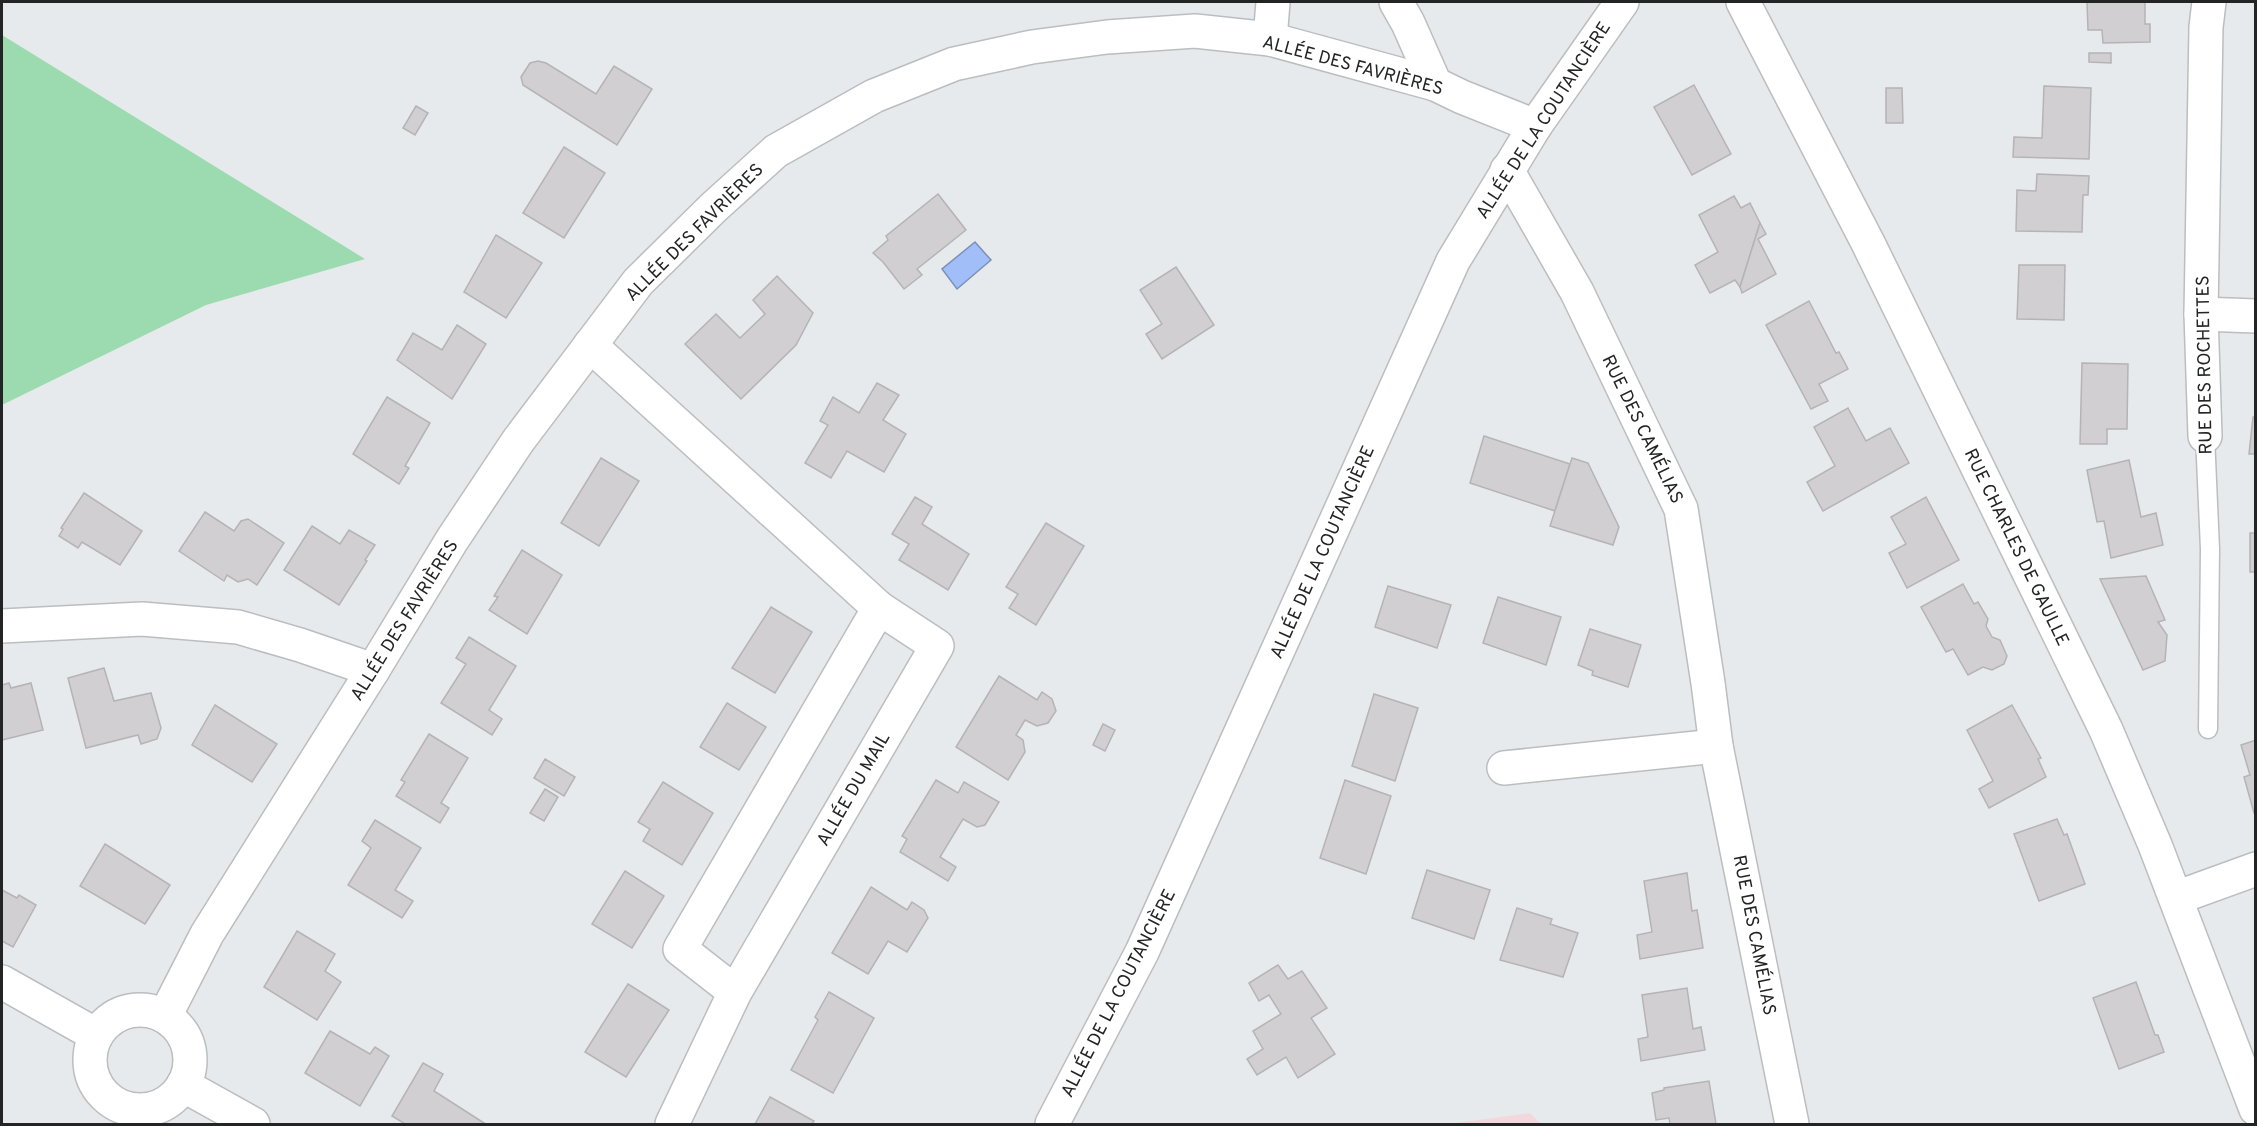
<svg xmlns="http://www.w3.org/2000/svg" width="2257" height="1126" font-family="Overpass,sans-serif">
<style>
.education{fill:#f2d8dd}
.green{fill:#9cdbaf}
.water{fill:#a1bef8;stroke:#7b90b8;stroke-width:1.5}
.building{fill:#d1cfd2;stroke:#b5b3b6;stroke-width:1.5}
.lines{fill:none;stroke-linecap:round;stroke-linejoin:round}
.service-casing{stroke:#bbbec0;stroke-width:21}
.minor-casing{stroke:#bbbec0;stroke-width:36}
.tertiary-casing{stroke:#bbbec0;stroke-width:36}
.service{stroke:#fff;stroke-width:18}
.minor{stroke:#fff;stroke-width:33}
.tertiary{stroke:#fff;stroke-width:33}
.labels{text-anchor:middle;stroke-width:5;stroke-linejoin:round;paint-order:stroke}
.street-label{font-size:18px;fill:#232424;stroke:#fff}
</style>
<rect width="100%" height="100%" fill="#e7eaec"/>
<path class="education" d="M 1530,1113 L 1541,1124 L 1448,1124 Z"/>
<path class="green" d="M 2,35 L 365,259 L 206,305 L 2,405 Z"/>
<path class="water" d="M 975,242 L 991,260 L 957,289 L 942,269 Z"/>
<g class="building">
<path d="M 2087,2 L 2145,2 L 2145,24 L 2150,24 L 2150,42 L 2103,43 L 2102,30 L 2088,30 Z"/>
<path d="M 2089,53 L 2111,53 L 2111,63 L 2089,62 Z"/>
<path d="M 538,61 L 546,63 L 596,94 L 614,66 L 652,89 L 617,145 L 523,85 L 521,77 L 530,63 Z"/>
<path d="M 1694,85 L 1731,154 L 1692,175 L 1654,107 Z"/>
<path d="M 2044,86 L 2091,88 L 2089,159 L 2013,157 L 2014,137 L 2042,138 Z"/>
<path d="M 1886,88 L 1902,88 L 1903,123 L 1886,123 Z"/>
<path d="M 416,106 L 428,113 L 415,135 L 403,128 Z"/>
<path d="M 564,147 L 605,173 L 564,238 L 523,213 Z"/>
<path d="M 2037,174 L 2089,176 L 2088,195 L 2083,195 L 2082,232 L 2016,231 L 2017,190 L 2036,191 Z"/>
<path d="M 938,194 L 966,230 L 917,269 L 922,275 L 904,289 L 883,262 L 873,253 L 888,240 L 886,236 Z"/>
<path d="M 1734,196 L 1741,208 L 1750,203 L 1760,223 L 1740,287 L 1735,280 L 1710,293 L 1695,265 L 1718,252 L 1699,215 Z"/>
<path d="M 1760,223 L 1766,234 L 1758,239 L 1776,274 L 1742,293 L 1740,287 Z"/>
<path d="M 496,235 L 542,263 L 506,318 L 464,292 Z"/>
<path d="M 2019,265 L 2065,265 L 2064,320 L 2017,319 Z"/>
<path d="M 1176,267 L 1214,325 L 1162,359 L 1146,334 L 1162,324 L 1140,290 Z"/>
<path d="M 777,276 L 813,313 L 796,345 L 741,399 L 685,344 L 716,314 L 740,338 L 765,314 L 753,300 Z"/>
<path d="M 1809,301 L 1836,353 L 1839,352 L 1848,369 L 1819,384 L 1828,401 L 1811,409 L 1766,325 Z"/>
<path d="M 457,325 L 486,344 L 452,399 L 397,360 L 413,333 L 442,350 Z"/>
<path d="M 2082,363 L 2128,364 L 2127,429 L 2107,429 L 2107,444 L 2080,444 Z"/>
<path d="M 877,383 L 899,395 L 883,420 L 906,434 L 884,472 L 847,451 L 831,478 L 805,463 L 828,425 L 820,421 L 833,397 L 859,413 Z"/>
<path d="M 387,397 L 430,423 L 405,466 L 409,468 L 399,484 L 353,454 Z"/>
<path d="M 1848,408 L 1866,441 L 1890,428 L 1909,463 L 1823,511 L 1807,482 L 1835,466 L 1814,427 Z"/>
<path d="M 2253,417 L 2256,417 L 2256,454 L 2249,454 Z"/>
<path d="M 1484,436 L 1570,464 L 1555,511 L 1470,483 Z"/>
<path d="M 601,458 L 639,481 L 599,546 L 561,523 Z"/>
<path d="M 1572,458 L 1588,463 L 1619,527 L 1613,545 L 1550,526 Z"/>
<path d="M 2129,460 L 2141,517 L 2156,513 L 2163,545 L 2111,558 L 2104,521 L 2097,522 L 2087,470 Z"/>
<path d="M 84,493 L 142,531 L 120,565 L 82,542 L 78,548 L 59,536 L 63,529 L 61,528 Z"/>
<path d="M 915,497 L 932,507 L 922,524 L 969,554 L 948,590 L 899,560 L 909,544 L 892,534 Z"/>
<path d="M 1926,497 L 1959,560 L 1907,588 L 1889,553 L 1906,544 L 1891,517 Z"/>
<path d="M 205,512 L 234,531 L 241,521 L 248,519 L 284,543 L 257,585 L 248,579 L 238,582 L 227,575 L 224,581 L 179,551 Z"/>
<path d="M 1046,523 L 1084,546 L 1036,625 L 1009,608 L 1018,594 L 1006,587 Z"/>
<path d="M 312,526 L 340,544 L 349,530 L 375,545 L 365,560 L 367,561 L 339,605 L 284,570 Z"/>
<rect x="2250" y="533" width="6" height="39"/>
<path d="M 522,550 L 562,575 L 527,634 L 489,610 L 498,597 L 494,596 Z"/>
<path d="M 2146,576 L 2165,620 L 2158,622 L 2167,635 L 2165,661 L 2143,670 L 2100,579 Z"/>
<path d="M 1963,584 L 1974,604 L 1978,602 L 1988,619 L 1986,626 L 1992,637 L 2000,640 L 2007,656 L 2004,664 L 1992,670 L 1983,667 L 1968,675 L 1953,649 L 1946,652 L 1921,607 Z"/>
<path d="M 1388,586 L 1451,605 L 1437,648 L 1375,627 Z"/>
<path d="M 1498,597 L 1561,617 L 1546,665 L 1483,643 Z"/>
<path d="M 771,607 L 812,632 L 775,693 L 732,668 Z"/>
<path d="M 1590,629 L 1641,645 L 1628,687 L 1592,675 L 1593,671 L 1578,665 Z"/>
<path d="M 469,637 L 516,666 L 489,710 L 502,719 L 492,735 L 441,703 L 466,664 L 456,658 Z"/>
<path d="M 104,668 L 114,701 L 151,693 L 161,728 L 157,739 L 141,744 L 138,735 L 86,748 L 68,678 Z"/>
<path d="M 999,676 L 1037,700 L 1042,692 L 1052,699 L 1056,711 L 1048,723 L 1037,726 L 1025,720 L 1016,735 L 1023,740 L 1025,752 L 1008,780 L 956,747 Z"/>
<path d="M 9,683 L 11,688 L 31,683 L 43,730 L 2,740 L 2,685 Z"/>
<path d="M 1374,694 L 1418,708 L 1395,781 L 1352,766 Z"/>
<path d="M 727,703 L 766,727 L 739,770 L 700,747 Z"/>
<path d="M 215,705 L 277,744 L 252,782 L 192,745 Z"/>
<path d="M 2012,705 L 2041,758 L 2038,759 L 2046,777 L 1989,808 L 1979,789 L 1993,781 L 1967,730 Z"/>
<path d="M 1103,724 L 1115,730 L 1105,751 L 1093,745 Z"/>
<path d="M 429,734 L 468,758 L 441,803 L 449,808 L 440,823 L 396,796 L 405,782 L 401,780 Z"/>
<path d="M 2256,740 L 2256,812 L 2254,813 L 2244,777 L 2250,775 L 2241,745 Z"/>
<path d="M 545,759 L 575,777 L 564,796 L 534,778 Z"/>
<path d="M 936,780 L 958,793 L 964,782 L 999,802 L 985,825 L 977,827 L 963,819 L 940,857 L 956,867 L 948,881 L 900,852 L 907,839 L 902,836 Z"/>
<path d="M 1345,780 L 1391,796 L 1366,874 L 1320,858 Z"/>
<path d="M 663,782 L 713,813 L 682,865 L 643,841 L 650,829 L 638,822 Z"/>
<path d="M 545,789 L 558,797 L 544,821 L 530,813 Z"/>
<path d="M 2057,819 L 2064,835 L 2067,834 L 2085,884 L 2039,901 L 2014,834 Z"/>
<path d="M 375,820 L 421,848 L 395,890 L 413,901 L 402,918 L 348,885 L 371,848 L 362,841 Z"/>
<path d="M 105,844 L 170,885 L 145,924 L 80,886 Z"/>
<path d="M 1427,870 L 1490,890 L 1474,939 L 1412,918 Z"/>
<path d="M 625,871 L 664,896 L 632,948 L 592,924 Z"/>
<path d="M 1687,873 L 1692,911 L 1697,910 L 1703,948 L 1640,959 L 1637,935 L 1652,932 L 1644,881 Z"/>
<path d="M 871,887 L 907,910 L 912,902 L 924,910 L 928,918 L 907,952 L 888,941 L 868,974 L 832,953 Z"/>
<path d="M 2,890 L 17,898 L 19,895 L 36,905 L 13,947 L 2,941 Z"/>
<path d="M 1517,908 L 1552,919 L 1550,924 L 1578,933 L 1563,977 L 1500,960 Z"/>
<path d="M 297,931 L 335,954 L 325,971 L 341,982 L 317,1020 L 264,987 Z"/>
<path d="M 1278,965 L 1288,979 L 1302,971 L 1327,1008 L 1311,1018 L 1335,1054 L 1298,1078 L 1286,1057 L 1257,1075 L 1247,1059 L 1263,1049 L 1253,1031 L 1281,1014 L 1269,995 L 1259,1001 L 1249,983 Z"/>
<path d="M 2136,982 L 2155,1035 L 2158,1035 L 2164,1052 L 2119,1069 L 2093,998 Z"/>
<path d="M 628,984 L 669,1010 L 626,1077 L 585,1052 Z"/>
<path d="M 1687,988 L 1693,1029 L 1701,1027 L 1705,1050 L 1641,1061 L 1638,1039 L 1648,1037 L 1642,995 Z"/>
<path d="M 829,992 L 874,1018 L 833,1093 L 791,1070 L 818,1020 L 815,1017 Z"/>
<path d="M 330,1031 L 370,1054 L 375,1047 L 389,1056 L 360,1106 L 305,1073 Z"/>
<path d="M 423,1063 L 443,1074 L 434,1091 L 484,1123 L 483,1124 L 405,1124 L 392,1116 Z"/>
<path d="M 1709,1081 L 1716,1124 L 1670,1124 L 1669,1118 L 1656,1120 L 1652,1093 L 1664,1090 L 1664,1088 Z"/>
<path d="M 770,1097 L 814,1121 L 812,1124 L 755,1124 Z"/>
</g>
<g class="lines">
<defs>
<path id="service" d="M 2205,436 L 2210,549 L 2208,729"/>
<g id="minor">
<path d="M 1396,2 L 1408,23 L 1435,84"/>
<path d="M 1270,39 L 1273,2"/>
<path d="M 1507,170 L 1577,292 L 1681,509 L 1708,683 L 1716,746 L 1792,1124"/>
<path d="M 2201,314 L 2256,316"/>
<path d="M 590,345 L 879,608"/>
<path d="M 2205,436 L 2201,314 L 2206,27 L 2209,2"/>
<path d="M 2,626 L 142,619 L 238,627 L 300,645 L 373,670"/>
<path d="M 1504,768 L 1716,746"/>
<path d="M 2176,898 L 2256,869"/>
<path d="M 2,982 L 96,1035"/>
<circle cx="140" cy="1060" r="50"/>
<path d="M 165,1016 L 207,934 L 373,670 L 452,540 L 518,441 L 638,282 L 713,208 L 776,151 L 874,96 L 954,64 L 1032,47 L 1107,37 L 1195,31 L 1270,39 L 1435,84 L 1462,97 L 1535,126"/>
<path d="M 183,1085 L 253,1124"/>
<path d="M 672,1124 L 735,992 L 937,646 L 879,608 L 680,949 L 735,992"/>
<path d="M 1052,1124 L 1142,952 L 1453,261 L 1535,126 L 1622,2"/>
</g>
<path id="tertiary" d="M 1743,2 L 1868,243 L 2106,730 L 2155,845 L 2256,1109"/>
</defs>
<use href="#service" class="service-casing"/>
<use href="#minor" class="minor-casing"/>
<use href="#tertiary" class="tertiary-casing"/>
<use href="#service" class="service"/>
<use href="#minor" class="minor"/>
<use href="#tertiary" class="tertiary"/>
</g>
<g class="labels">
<g class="street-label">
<text transform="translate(1353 65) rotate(15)" y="6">ALLÉE DES FAVRIÈRES</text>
<text transform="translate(1543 120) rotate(-57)" y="6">ALLÉE DE LA COUTANCIÈRE</text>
<text transform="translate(694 232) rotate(-45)" y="6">ALLÉE DES FAVRIÈRES</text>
<text transform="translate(2204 365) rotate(-91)" y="6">RUE DES ROCHETTES</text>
<text transform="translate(1643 429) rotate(64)" y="6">RUE DES CAMÉLIAS</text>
<text transform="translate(2017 547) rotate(64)" y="6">RUE CHARLES DE GAULLE</text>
<text transform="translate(1322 552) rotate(-66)" y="6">ALLÉE DE LA COUTANCIÈRE</text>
<text transform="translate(404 620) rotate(-58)" y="6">ALLÉE DES FAVRIÈRES</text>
<text transform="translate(853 789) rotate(-60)" y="6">ALLÉE DU MAIL</text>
<text transform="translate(1755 935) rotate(79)" y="6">RUE DES CAMÉLIAS</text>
<text transform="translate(1118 993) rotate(-63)" y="6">ALLÉE DE LA COUTANCIÈRE</text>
</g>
</g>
<rect width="2257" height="1126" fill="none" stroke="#232424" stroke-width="6"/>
</svg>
